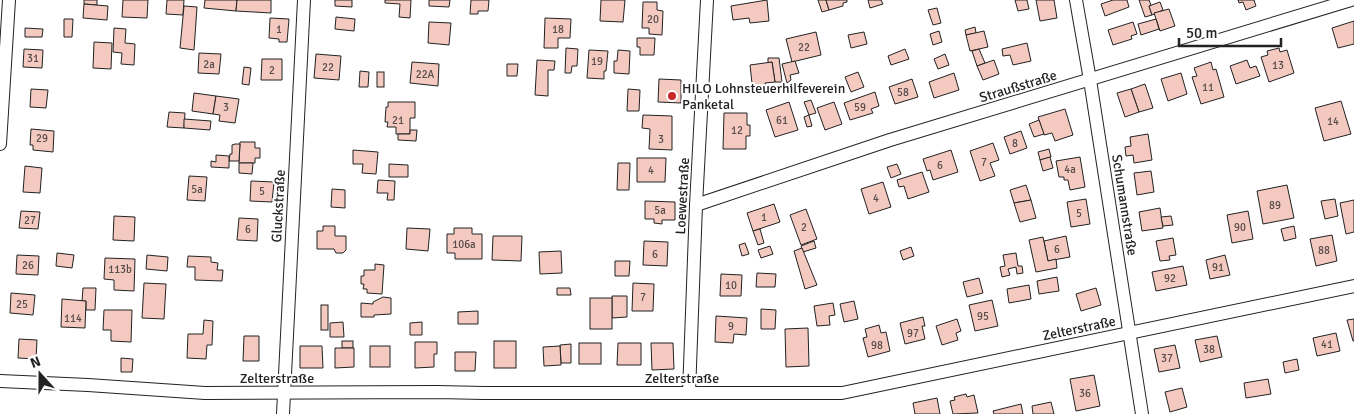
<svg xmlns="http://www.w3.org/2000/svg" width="1354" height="414" font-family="Signika,sans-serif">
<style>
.building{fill:#f3c9c0;stroke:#222}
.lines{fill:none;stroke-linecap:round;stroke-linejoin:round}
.minor-casing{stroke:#222;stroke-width:14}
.minor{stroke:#fff;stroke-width:12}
.poi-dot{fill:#c62828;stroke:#fff;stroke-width:2}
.labels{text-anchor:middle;stroke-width:4;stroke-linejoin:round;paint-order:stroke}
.number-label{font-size:11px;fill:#564c4a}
.street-label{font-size:14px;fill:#222;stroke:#fff}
.poi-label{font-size:14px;fill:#222;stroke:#fff;text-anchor:start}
</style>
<rect width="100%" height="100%" fill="#fff"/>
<g class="building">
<path d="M 84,0 L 97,0 L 97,5 L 84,4 Z"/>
<path d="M 123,0 L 148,0 L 147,18 L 122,17 Z"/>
<path d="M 167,0 L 184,0 L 183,15 L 166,14 Z"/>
<path d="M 205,0 L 237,0 L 236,11 L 204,8 Z"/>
<path d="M 237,0 L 271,0 L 271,13 L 236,11 Z"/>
<path d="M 335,0 L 352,0 L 352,7 L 335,6 Z"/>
<path d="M 385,0 L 411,0 L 410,18 L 399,17 L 400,4 L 385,3 Z"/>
<path d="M 429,0 L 450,0 L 449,7 L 429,6 Z"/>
<path d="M 471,0 L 489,0 L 488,11 L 478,11 L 478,14 L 470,14 Z"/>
<path d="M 601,0 L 625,0 L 623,22 L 600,21 Z"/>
<path d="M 767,0 L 769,21 L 750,23 L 749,18 L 733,20 L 731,6 Z"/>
<path d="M 818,0 L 826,0 L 829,10 L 822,12 Z"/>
<path d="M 826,0 L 847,0 L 847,2 L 843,3 L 843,6 L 829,10 Z"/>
<path d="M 868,0 L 881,0 L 883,4 L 870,8 Z"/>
<path d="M 1015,0 L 1027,0 L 1029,9 L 1018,11 Z"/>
<path d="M 1036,0 L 1054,0 L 1057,18 L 1040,21 Z"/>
<path d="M 1113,0 L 1127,0 L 1129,7 L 1105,16 L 1101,4 Z"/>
<path d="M 1139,0 L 1149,0 L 1151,5 L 1149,6 L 1152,15 L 1145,17 Z"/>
<path d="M 1238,0 L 1254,0 L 1256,6 L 1246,10 L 1243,2 L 1239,3 Z"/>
<path d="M 643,2 L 657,2 L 657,10 L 663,11 L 662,35 L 649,34 L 649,28 L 642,28 Z"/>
<path d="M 1160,2 L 1163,10 L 1152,15 L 1149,6 Z"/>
<path d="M 84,4 L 108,6 L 107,20 L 83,18 Z"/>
<path d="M 184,6 L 197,7 L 194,50 L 180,48 Z"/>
<path d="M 937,8 L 941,23 L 933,25 L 928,10 Z"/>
<path d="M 1169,9 L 1175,26 L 1160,31 L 1154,13 Z"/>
<path d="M 336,17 L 355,19 L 354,31 L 335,29 Z"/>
<path d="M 270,18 L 289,19 L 287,42 L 279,42 L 279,39 L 269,38 Z"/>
<path d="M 545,18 L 571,19 L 570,38 L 558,38 L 558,48 L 544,48 Z"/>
<path d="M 64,19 L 73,19 L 72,37 L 64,37 Z"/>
<path d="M 1156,19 L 1159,29 L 1141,35 L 1138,24 Z"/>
<path d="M 1354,21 L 1354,44 L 1338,48 L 1332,28 Z"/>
<path d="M 429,22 L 451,23 L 449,45 L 428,43 Z"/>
<path d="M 1133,22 L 1137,34 L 1131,36 L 1132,39 L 1113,45 L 1108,30 Z"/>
<path d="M 975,27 L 976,33 L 966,35 L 965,30 Z"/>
<path d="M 25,28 L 43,29 L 42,37 L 25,37 Z"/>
<path d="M 114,28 L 126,29 L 125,43 L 135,44 L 134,65 L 121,64 L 122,53 L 113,52 Z"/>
<path d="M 939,31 L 942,42 L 933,45 L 930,34 Z"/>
<path d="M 984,31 L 988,47 L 970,51 L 966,35 Z"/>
<path d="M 816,32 L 821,55 L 792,62 L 786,39 Z"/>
<path d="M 864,32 L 867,44 L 851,48 L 848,35 Z"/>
<path d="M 637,38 L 655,38 L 654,55 L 640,55 L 640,47 L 637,47 Z"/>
<path d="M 94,42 L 112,43 L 111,69 L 93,68 Z"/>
<path d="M 1027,43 L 1031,61 L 1013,65 L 1010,55 L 1003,56 L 1002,49 Z"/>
<path d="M 566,48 L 578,49 L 577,66 L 572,66 L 571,73 L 565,73 Z"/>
<path d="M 1279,48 L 1280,52 L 1287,50 L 1294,73 L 1269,82 L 1261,57 L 1268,55 L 1267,51 Z"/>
<path d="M 24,49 L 43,50 L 42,68 L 23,67 Z"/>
<path d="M 905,49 L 909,59 L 891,65 L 888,56 Z"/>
<path d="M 979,49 L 985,63 L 977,66 L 972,51 Z"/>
<path d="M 589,50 L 608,51 L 606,71 L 604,71 L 604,79 L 587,78 Z"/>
<path d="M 618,50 L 630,51 L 629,74 L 614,73 L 614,61 L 617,61 Z"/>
<path d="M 199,53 L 221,54 L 219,74 L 198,73 Z"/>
<path d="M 316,54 L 341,56 L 339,80 L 314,78 Z"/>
<path d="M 945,54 L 949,65 L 938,69 L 934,59 Z"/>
<path d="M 768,58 L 779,58 L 782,82 L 775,82 L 772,62 L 768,63 Z"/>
<path d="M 262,59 L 282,59 L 282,80 L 261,80 Z"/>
<path d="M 537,60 L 555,61 L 554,70 L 548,70 L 548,96 L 535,95 Z"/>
<path d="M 994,60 L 999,74 L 983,80 L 977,66 Z"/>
<path d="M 1247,60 L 1250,68 L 1256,66 L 1260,76 L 1236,84 L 1230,66 Z"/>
<path d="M 795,61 L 799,73 L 790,75 L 791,80 L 787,83 L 782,64 Z"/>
<path d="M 412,62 L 439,64 L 438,86 L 410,83 Z"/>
<path d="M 772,62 L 775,82 L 765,83 L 766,90 L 753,92 L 750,65 Z"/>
<path d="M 1211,62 L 1213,70 L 1216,69 L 1224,97 L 1201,104 L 1192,77 L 1197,76 L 1194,68 Z"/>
<path d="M 507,64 L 518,64 L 517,76 L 507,76 Z"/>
<path d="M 244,67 L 251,68 L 249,85 L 242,84 Z"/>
<path d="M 360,71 L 369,72 L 368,87 L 359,87 Z"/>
<rect x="377" y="72" width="7" height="15"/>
<path d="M 858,72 L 864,87 L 851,92 L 845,77 Z"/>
<path d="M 954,73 L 959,90 L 934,98 L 929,82 Z"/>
<path d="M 1181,73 L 1187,94 L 1168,101 L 1161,79 Z"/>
<path d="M 659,79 L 681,80 L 681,103 L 658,102 Z"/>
<path d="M 912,79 L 918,97 L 895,104 L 889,87 Z"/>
<path d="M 1145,84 L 1153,108 L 1139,112 L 1131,89 Z"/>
<path d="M 31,89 L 48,90 L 46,108 L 30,107 Z"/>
<path d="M 628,89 L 640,90 L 639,111 L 627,111 Z"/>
<path d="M 1131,89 L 1139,112 L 1125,117 L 1117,93 Z"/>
<path d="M 875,92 L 879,106 L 871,109 L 873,113 L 850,120 L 844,103 Z"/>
<path d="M 194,93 L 216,96 L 213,114 L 192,111 Z"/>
<path d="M 216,96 L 239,99 L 235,123 L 219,121 L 220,115 L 213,114 Z"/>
<path d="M 811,100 L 816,113 L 809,115 L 804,102 Z"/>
<path d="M 1341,101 L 1351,134 L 1324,141 L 1315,108 Z"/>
<path d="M 388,102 L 415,102 L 415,118 L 410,118 L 410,134 L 396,134 L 396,127 L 387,127 L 388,122 L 385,122 L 386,107 L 388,107 Z"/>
<path d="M 789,102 L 798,130 L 775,137 L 766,110 Z"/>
<path d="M 834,102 L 842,124 L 825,130 L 817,108 Z"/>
<path d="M 1065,109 L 1073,135 L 1055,141 L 1052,133 L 1044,135 L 1038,117 Z"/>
<path d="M 169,112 L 185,113 L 184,128 L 167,127 Z"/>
<path d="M 724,113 L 747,113 L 747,125 L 750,125 L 750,136 L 746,136 L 746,149 L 723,149 Z"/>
<path d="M 643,115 L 672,116 L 672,150 L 649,149 L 650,129 L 642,128 Z"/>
<path d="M 809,115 L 812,126 L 807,127 L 804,117 Z"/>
<path d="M 184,119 L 211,121 L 210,130 L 184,128 Z"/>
<path d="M 1039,120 L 1044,134 L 1034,137 L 1029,124 Z"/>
<path d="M 31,129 L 54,131 L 53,152 L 33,150 L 33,145 L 30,145 Z"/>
<path d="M 410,130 L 417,130 L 416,141 L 398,140 L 398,134 L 410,134 Z"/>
<path d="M 1021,131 L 1027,148 L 1010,154 L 1004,137 Z"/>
<path d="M 1148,134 L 1152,160 L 1134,163 L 1133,155 L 1126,156 L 1125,147 L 1131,146 L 1130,137 Z"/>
<path d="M 240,142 L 255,142 L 255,148 L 260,148 L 260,158 L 255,158 L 255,163 L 239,163 Z"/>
<path d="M 993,143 L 999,160 L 990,163 L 995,176 L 980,181 L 970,151 Z"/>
<path d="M 235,144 L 240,144 L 239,161 L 229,161 L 230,154 L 232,154 L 232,145 Z"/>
<path d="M 1049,149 L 1051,157 L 1040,160 L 1038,152 Z"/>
<path d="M 353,150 L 378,152 L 376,174 L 362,173 L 363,164 L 353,164 Z"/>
<path d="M 951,150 L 958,172 L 933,180 L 930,170 L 927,171 L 923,159 Z"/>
<path d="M 216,155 L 229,156 L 229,168 L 211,167 L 211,161 L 216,162 Z"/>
<path d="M 1050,157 L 1053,168 L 1043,171 L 1040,160 Z"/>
<path d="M 1080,157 L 1085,187 L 1070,190 L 1068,180 L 1064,180 L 1064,177 L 1059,177 L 1056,161 Z"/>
<path d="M 637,158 L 666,158 L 665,182 L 637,182 Z"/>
<path d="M 239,163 L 253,163 L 252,174 L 239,173 Z"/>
<path d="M 618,163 L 630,163 L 629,190 L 617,190 Z"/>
<path d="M 389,164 L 408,165 L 408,177 L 389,177 Z"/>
<path d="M 897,164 L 901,174 L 891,178 L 887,167 Z"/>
<path d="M 25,166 L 42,168 L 40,193 L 23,192 Z"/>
<path d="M 1151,171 L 1154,192 L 1137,195 L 1134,173 Z"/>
<path d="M 922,172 L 929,192 L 908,199 L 904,186 L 899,187 L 897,180 Z"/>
<path d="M 189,176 L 207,177 L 205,201 L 187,200 Z"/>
<path d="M 378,180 L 395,181 L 394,200 L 387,200 L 388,193 L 377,193 Z"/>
<path d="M 251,181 L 274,182 L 272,202 L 250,201 Z"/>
<path d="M 883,182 L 891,207 L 869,214 L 861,189 Z"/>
<path d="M 1026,185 L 1031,200 L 1014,203 L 1010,190 Z"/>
<path d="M 1287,185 L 1294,218 L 1263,224 L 1257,191 Z"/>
<path d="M 332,189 L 345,190 L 345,208 L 331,207 Z"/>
<path d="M 1086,199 L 1090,224 L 1071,227 L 1067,202 Z"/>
<path d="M 1335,199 L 1338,216 L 1325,219 L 1321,201 Z"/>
<path d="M 1031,200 L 1036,218 L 1020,222 L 1014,203 Z"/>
<path d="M 1354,200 L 1354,232 L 1346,234 L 1340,203 Z"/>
<path d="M 645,201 L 675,202 L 675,220 L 662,220 L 662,224 L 654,223 L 654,219 L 645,219 Z"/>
<path d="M 774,204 L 780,222 L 753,231 L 747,213 Z"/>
<path d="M 1160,208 L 1163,228 L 1142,231 L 1139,212 Z"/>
<path d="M 806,209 L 817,239 L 801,245 L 790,215 Z"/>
<path d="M 21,211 L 40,212 L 38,229 L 19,228 Z"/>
<path d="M 1248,211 L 1253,239 L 1232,243 L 1227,215 Z"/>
<path d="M 114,216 L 135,217 L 134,241 L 113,240 Z"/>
<path d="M 1171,216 L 1173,225 L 1163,226 L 1161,217 Z"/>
<path d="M 239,218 L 258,219 L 257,241 L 237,240 Z"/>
<path d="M 323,226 L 335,226 L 335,236 L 346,236 L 346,250 L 343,253 L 336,253 L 334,249 L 317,249 L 317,231 L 323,231 Z"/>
<path d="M 1294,226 L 1296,238 L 1284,241 L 1281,229 Z"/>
<path d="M 407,228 L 430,229 L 428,251 L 406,249 Z"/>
<path d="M 454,228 L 472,228 L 472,234 L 482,234 L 482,259 L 455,259 L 455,253 L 447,253 L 447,234 L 454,234 Z"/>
<path d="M 760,229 L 764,243 L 758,245 L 753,231 Z"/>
<path d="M 1332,235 L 1337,261 L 1316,266 L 1310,239 Z"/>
<path d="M 493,236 L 522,236 L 521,261 L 492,260 Z"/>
<path d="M 1066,236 L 1070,257 L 1048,261 L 1044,241 Z"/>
<path d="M 1043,237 L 1048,261 L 1056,259 L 1057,268 L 1036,272 L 1029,240 Z"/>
<path d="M 1173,238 L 1176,255 L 1169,256 L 1170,260 L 1160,261 L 1156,241 Z"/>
<path d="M 644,241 L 668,242 L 667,266 L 643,265 Z"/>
<path d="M 814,241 L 816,248 L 803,252 L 801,246 Z"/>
<path d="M 745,243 L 749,254 L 742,256 L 739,245 Z"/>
<path d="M 770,246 L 773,254 L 761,258 L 758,250 Z"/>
<path d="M 911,247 L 914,256 L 903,260 L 900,251 Z"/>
<path d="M 802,248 L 817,285 L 805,289 L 794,251 Z"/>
<path d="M 561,251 L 562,273 L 540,274 L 539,252 Z"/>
<path d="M 57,253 L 74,255 L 72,268 L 56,266 Z"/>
<path d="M 1016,253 L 1018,266 L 1022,266 L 1023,273 L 1017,274 L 1016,267 L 1008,269 L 1010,275 L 1002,277 L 1000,267 L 1005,266 L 1003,255 Z"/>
<path d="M 17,255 L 39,256 L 38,275 L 16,274 Z"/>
<path d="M 147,255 L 168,257 L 167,271 L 146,269 Z"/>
<path d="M 1225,255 L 1230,275 L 1210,279 L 1206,260 Z"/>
<path d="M 188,256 L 211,257 L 211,262 L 218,263 L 217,270 L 223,270 L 222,281 L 195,280 L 195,267 L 187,267 Z"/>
<path d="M 105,258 L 135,259 L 134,291 L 114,290 L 114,280 L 104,279 Z"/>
<path d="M 615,261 L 630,261 L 629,276 L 615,276 Z"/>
<path d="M 375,264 L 384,265 L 382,294 L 367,293 L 367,289 L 363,289 L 364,284 L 361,284 L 361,276 L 364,276 L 364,270 L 375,270 Z"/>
<path d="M 1183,266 L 1187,285 L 1156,291 L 1152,272 Z"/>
<path d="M 757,273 L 776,274 L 775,287 L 756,287 Z"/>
<path d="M 721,274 L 742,275 L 741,296 L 720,296 Z"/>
<path d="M 1057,277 L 1059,291 L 1039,294 L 1037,281 Z"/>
<path d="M 979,278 L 983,293 L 967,297 L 963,282 Z"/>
<path d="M 144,283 L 166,284 L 164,319 L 142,318 Z"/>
<path d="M 633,283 L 654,284 L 653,311 L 632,311 Z"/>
<path d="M 1029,285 L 1031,299 L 1009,303 L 1007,289 Z"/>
<path d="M 83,288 L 96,288 L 95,310 L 86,310 L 86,301 L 82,301 Z"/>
<path d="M 557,288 L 570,288 L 571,295 L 557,295 Z"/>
<path d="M 1096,288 L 1101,305 L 1081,311 L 1076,294 Z"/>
<path d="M 11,293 L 35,295 L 33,315 L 10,313 Z"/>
<path d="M 612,296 L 627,296 L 627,317 L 612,318 Z"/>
<path d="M 383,297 L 391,298 L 391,314 L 374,315 L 374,317 L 361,317 L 361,303 L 373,304 L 373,302 Z"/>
<rect x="590" y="298" width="22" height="31"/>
<path d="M 62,299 L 86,301 L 85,328 L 61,327 Z"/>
<path d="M 992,300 L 998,326 L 975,331 L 969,305 Z"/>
<path d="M 854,301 L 858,319 L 844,322 L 840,304 Z"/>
<path d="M 833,303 L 835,315 L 829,316 L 830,325 L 817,326 L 814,306 Z"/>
<rect x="321" y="305" width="7" height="25"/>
<path d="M 761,309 L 776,310 L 775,329 L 761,329 Z"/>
<path d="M 104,310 L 132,310 L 131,342 L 111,341 L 111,330 L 103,330 Z"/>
<path d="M 478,311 L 478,324 L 458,324 L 458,312 Z"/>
<path d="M 716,316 L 747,318 L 746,335 L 734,334 L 733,343 L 715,342 Z"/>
<path d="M 923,317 L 925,326 L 922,326 L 925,339 L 905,344 L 900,323 Z"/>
<path d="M 957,319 L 961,331 L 956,333 L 958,340 L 942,345 L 936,326 Z"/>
<path d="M 1354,319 L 1354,341 L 1353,341 L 1347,320 Z"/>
<path d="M 204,320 L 213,321 L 212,345 L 207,345 L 206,359 L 187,358 L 188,334 L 203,334 Z"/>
<path d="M 343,322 L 344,337 L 330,337 L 330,323 Z"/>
<path d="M 422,322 L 422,335 L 410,335 L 410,323 Z"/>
<path d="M 879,325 L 881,333 L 886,332 L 890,351 L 868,357 L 863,338 L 867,337 L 865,329 Z"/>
<path d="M 808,328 L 809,366 L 786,367 L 785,329 Z"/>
<path d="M 1336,333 L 1340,351 L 1317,356 L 1313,338 Z"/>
<path d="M 244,336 L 259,336 L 259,361 L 243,361 Z"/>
<path d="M 1217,336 L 1222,357 L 1200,362 L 1195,340 Z"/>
<path d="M 19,339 L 37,340 L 36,359 L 18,358 Z"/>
<rect x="342" y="341" width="11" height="7"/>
<rect x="494" y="341" width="22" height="27"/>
<path d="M 415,342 L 437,342 L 437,354 L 434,354 L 434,367 L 415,368 Z"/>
<rect x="579" y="343" width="22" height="21"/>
<path d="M 618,343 L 641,343 L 641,365 L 617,365 Z"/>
<path d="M 651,343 L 673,343 L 674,369 L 652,370 Z"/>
<path d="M 571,344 L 571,363 L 561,363 L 560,345 Z"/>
<path d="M 1175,345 L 1180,368 L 1159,372 L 1154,349 Z"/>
<path d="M 300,346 L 322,346 L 323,368 L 300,368 Z"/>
<rect x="370" y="346" width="20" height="21"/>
<path d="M 560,346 L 561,365 L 544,366 L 543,347 Z"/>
<path d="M 335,348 L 354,348 L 354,367 L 335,368 Z"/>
<path d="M 455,352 L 476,352 L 475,371 L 455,371 Z"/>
<path d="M 121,358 L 133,359 L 132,372 L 121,372 Z"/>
<path d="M 1297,359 L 1299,370 L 1285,373 L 1283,362 Z"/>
<path d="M 1094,375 L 1100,406 L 1076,411 L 1070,379 Z"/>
<path d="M 1268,379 L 1271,394 L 1246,398 L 1244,383 Z"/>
<path d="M 1182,388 L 1187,407 L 1170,412 L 1165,392 Z"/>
<path d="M 966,394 L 967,397 L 974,395 L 978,413 L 953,414 L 950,401 L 955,400 L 954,397 Z"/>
<path d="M 937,398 L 940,414 L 915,414 L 913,403 Z"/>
<path d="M 1051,402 L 1054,414 L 1033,414 L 1032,406 Z"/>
<path d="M 1021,404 L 1023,414 L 994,414 L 993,411 Z"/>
</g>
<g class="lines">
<defs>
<g id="minor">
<path d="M 1076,0 L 1090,80 L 1142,414"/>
<path d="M 0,144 L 9,0"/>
<path d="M 696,205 L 890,140 L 1351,0"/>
<path d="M 0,381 L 88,385 L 205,393 L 437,392 L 484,393 L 842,393 L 1354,286"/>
<path d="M 689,393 L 696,205 L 707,0"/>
<path d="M 283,414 L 304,0"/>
</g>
</defs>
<use href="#minor" class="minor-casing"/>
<use href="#minor" class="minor"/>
</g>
<circle class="poi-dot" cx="672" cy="96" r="5"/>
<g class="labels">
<g class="number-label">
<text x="653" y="23">20</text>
<text x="279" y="33">1</text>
<text x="558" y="33">18</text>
<text x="804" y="51">22</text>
<text x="33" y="62">31</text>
<text x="597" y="65">19</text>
<text x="209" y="68">2a</text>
<text x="1278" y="69">13</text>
<text x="328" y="71">22</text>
<text x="272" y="74">2</text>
<text x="425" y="78">22A</text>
<text x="1208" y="91">11</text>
<text x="903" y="96">58</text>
<text x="226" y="111">3</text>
<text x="860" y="111">59</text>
<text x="398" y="124">21</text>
<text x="782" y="124">61</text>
<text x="1333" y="125">14</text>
<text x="737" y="134">12</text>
<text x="42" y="142">29</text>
<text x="661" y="143">3</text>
<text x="1015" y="147">8</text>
<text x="984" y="166">7</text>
<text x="940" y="169">6</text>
<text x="1070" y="173">4a</text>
<text x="651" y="174">4</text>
<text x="197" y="193">5a</text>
<text x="262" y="195">5</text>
<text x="876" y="202">4</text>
<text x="1275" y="209">89</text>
<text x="660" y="214">5a</text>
<text x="1079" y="217">5</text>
<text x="764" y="221">1</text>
<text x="30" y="224">27</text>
<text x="804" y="231">2</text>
<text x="1240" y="231">90</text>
<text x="248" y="233">6</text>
<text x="464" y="248">106a</text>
<text x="1057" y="253">6</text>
<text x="1324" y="254">88</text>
<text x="655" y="258">6</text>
<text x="28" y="269">26</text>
<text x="1218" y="271">91</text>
<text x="120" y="273">113b</text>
<text x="1170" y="282">92</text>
<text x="731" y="289">10</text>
<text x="643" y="301">7</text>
<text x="22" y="308">25</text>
<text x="983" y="320">95</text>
<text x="73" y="322">114</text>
<text x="731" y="330">9</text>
<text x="913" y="337">97</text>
<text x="1327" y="348">41</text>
<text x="877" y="349">98</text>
<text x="1209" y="353">38</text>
<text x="1167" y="362">37</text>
<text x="1085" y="397">36</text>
</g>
<g class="street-label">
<text transform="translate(1018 86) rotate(-17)" y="5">Straußstraße</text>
<text transform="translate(682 196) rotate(-87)" y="5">Loewestraße</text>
<text transform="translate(1125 205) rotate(81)" y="5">Schumannstraße</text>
<text transform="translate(278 206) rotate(-87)" y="5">Gluckstraße</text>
<text transform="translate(1079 328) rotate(-12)" y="5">Zelterstraße</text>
<text x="277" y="383">Zelterstraße</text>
<text x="682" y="383">Zelterstraße</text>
</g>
<g class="poi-label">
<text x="682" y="93">HILO Lohnsteuerhilfeverein<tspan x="682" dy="16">Panketal</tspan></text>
</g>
</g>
<g transform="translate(40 374) rotate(339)" stroke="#ffffff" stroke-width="4" paint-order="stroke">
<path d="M0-4L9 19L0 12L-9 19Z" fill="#222222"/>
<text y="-8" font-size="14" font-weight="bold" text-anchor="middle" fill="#222222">N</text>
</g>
<path d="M1179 38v8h102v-8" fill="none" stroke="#222222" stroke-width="2.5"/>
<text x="1186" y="38" font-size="15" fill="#222222" stroke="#ffffff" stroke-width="4" paint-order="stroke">50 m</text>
</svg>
